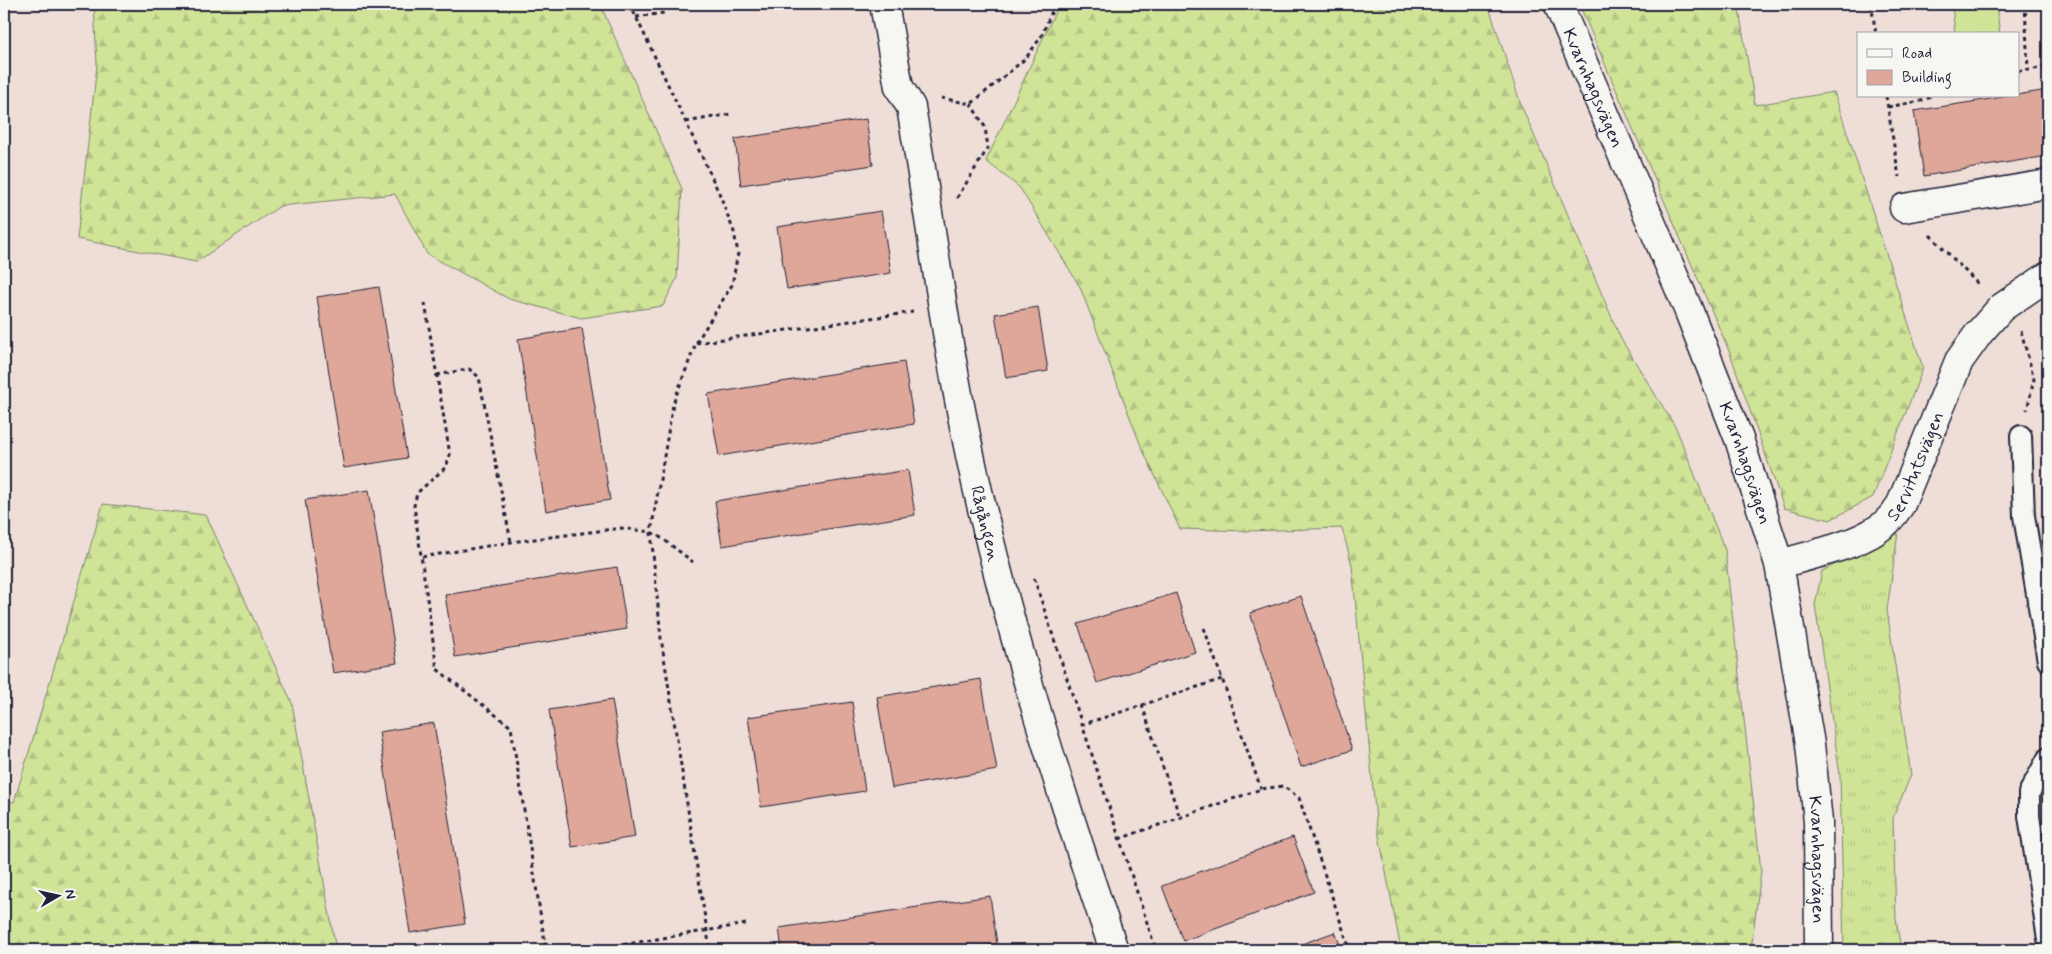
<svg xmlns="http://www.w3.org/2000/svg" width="2052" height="954" font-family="Mynerve,sans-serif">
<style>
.grass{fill:url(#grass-tufts);stroke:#79836a}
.forest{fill:url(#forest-firs);stroke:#79836a}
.park{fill:#d0e498;stroke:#79836a}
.building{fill:#dfa799;stroke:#22223b}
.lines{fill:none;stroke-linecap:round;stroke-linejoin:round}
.lane-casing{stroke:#22223b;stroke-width:24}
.street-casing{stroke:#22223b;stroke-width:31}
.secondary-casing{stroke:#22223b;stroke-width:31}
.path{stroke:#22223b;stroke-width:3;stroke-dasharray:4 4;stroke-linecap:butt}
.lane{stroke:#f6f6f2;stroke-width:20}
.street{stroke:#f6f6f2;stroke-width:28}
.secondary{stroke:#f6f6f2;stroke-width:28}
.labels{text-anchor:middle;stroke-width:4;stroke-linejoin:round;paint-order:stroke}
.street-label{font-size:18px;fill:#22223b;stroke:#f6f6f2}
</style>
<defs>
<pattern id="grass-tufts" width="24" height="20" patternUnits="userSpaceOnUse" patternTransform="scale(1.25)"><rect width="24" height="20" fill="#d0e498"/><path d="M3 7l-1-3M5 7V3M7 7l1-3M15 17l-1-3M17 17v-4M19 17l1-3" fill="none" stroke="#b2c384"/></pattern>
<pattern id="forest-firs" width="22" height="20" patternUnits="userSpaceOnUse" patternTransform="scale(1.25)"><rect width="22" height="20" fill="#d0e498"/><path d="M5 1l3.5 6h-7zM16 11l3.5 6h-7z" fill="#b2c384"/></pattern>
</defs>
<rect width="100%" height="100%" fill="#efded7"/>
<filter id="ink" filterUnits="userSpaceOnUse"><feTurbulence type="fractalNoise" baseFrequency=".02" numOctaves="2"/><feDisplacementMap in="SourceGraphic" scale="10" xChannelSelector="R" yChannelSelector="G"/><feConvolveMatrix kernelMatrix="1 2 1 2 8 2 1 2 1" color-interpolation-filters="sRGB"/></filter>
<g filter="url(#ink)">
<path class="grass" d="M 1898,533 L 1887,610 L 1911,775 L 1893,818 L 1896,919 L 1901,950 L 1844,950 L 1840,775 L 1815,605 L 1822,571 Z"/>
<g class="forest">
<path d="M 94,4 L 600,4 L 682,189 L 677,278 L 663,306 L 581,318 L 509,299 L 427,254 L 395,194 L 280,206 L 196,262 L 77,239 L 97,65 Z"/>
<path d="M 1059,4 L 1488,4 L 1521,105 L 1621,339 L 1676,428 L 1725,550 L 1761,871 L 1751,950 L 1401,950 L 1376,820 L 1352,565 L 1342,528 L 1248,531 L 1180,529 L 1141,446 L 1080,287 L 1020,188 L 986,161 Z"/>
<path d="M 1579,4 L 1738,4 L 1755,105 L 1834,92 L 1923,368 L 1873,497 L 1830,520 L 1784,508 L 1730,353 Z"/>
<path d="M 103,504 L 206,515 L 292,703 L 336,950 L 4,950 L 4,801 L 14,802 Z"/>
</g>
<path class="park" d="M 1952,4 L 1996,4 L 2000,34 L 1955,34 Z"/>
<g class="building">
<path d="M 2048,90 L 2048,156 L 1924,176 L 1914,111 Z"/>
<path d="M 866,119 L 873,165 L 741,185 L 735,139 Z"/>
<path d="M 881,211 L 891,273 L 787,289 L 777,227 Z"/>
<path d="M 379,287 L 407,458 L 344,468 L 317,297 Z"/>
<path d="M 1038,307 L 1048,371 L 1006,378 L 995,314 Z"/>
<path d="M 582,328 L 610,500 L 546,511 L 518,339 Z"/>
<path d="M 904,362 L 914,424 L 719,456 L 708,394 Z"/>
<path d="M 908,470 L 915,515 L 722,546 L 715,501 Z"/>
<path d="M 369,490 L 397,663 L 333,673 L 305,500 Z"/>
<path d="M 617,567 L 627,629 L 455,657 L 445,595 Z"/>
<path d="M 1176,593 L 1195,652 L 1097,683 L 1078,624 Z"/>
<path d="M 1301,596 L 1352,750 L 1301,767 L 1250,613 Z"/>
<path d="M 981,679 L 997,770 L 892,788 L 877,697 Z"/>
<path d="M 612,700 L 635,837 L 572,847 L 549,710 Z"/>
<path d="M 852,702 L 865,791 L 761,807 L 748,717 Z"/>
<path d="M 434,723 L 465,924 L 410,933 L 379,732 Z"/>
<path d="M 1293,837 L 1314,892 L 1183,941 L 1162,886 Z"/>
<path d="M 990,896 L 997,944 L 955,950 L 782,950 L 779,928 Z"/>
<path d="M 1335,932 L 1342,950 L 1285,950 Z"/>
<path d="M 491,944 L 492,950 L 450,950 Z"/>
</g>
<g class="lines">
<defs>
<g id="lane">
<path d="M 2021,436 L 2024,516 L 2048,661"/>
<path d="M 2048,758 L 2029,793 L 2029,816 L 2048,939"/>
</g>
<g id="street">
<path id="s1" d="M 884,4 L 899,87 L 911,107 C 931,224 946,343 971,460 C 1007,626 1059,789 1114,950"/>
<path d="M 1904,208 L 2048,184"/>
<path id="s2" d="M 1779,564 C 1808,556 1854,546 1878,529 C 1888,523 1895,513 1901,504 L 1959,361 L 1979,333 L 2001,308 L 2048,276"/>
</g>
<g id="secondary">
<path id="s3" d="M 1558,4 L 1688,309 L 1739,439 L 1779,564 L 1810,744 L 1818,822 L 1819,950"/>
</g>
</defs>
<use href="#lane" class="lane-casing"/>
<use href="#street" class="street-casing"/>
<use href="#secondary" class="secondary-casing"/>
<g class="path">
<path d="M 630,4 L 720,195 L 734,232 L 738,253 L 732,285 L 696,343 L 673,404 L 651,532 L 661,638 L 710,950"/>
<path d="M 1871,4 L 1876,34"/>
<path d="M 2025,4 L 2028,70 L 2048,67"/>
<path d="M 636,17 L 664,13"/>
<path d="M 2018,71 L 2028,70"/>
<path d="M 1886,96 L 1899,177"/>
<path d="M 941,98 L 971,104 L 1026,58 L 1041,37 L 1055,4"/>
<path d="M 1888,107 L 1926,100 L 1931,96"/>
<path d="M 686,122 L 731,114"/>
<path d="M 957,198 L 988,148 L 985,127 L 971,104"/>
<path d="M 1930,235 L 1980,286"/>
<path d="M 425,303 L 450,455 L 446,467 L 417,493 L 414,506 L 437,669 L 511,727 L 546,950"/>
<path d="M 2021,331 L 2034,379 L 2027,410"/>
<path d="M 696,343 L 913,312"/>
<path d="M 437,375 L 469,369 L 479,377 L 511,542"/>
<path d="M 422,557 L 511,542 L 621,528 L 651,532 L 663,539 L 693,562"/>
<path d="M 1034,578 L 1156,950"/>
<path d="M 1204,628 L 1261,789"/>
<path d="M 1142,705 L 1180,818"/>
<path d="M 1081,725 L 1222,679"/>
<path d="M 1119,839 L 1261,789 L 1283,786 L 1299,798 L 1350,950"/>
<path d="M 592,950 L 746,924"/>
</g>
<use href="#lane" class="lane"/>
<use href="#street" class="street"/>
<use href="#secondary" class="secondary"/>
</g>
</g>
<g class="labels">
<g class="street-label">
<text dy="6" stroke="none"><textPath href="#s3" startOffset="91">Kvarnhagsvägen</textPath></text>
<text dy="6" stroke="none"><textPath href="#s3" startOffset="496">Kvarnhagsvägen</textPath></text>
<text dy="6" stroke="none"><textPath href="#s2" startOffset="180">Servitutsvägen</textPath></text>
<text dy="6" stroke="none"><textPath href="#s1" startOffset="531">Rågången</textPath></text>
<text dy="6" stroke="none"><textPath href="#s3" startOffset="901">Kvarnhagsvägen</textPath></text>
</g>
</g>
<rect width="2052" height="954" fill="none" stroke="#f6f6f2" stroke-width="20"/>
<rect x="10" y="10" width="2032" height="934" fill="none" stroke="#22223b" stroke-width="2" filter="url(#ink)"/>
<rect x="1857" y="32" width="162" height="65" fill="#f6f6f2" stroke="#a1a1a9"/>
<rect x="1867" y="49" width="25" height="8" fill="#f6f6f2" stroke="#a1a1a9"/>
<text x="1902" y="58" font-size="15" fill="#22223b">Road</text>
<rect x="1867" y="70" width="25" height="15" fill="#dfa799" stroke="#a1a1a9"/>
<text x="1902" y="82" font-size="15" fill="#22223b">Building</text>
<g transform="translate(58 896) rotate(81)" stroke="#f6f6f2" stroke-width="4" paint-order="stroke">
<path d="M0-4L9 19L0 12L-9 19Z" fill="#22223b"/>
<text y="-8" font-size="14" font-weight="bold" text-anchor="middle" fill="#22223b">N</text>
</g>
</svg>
